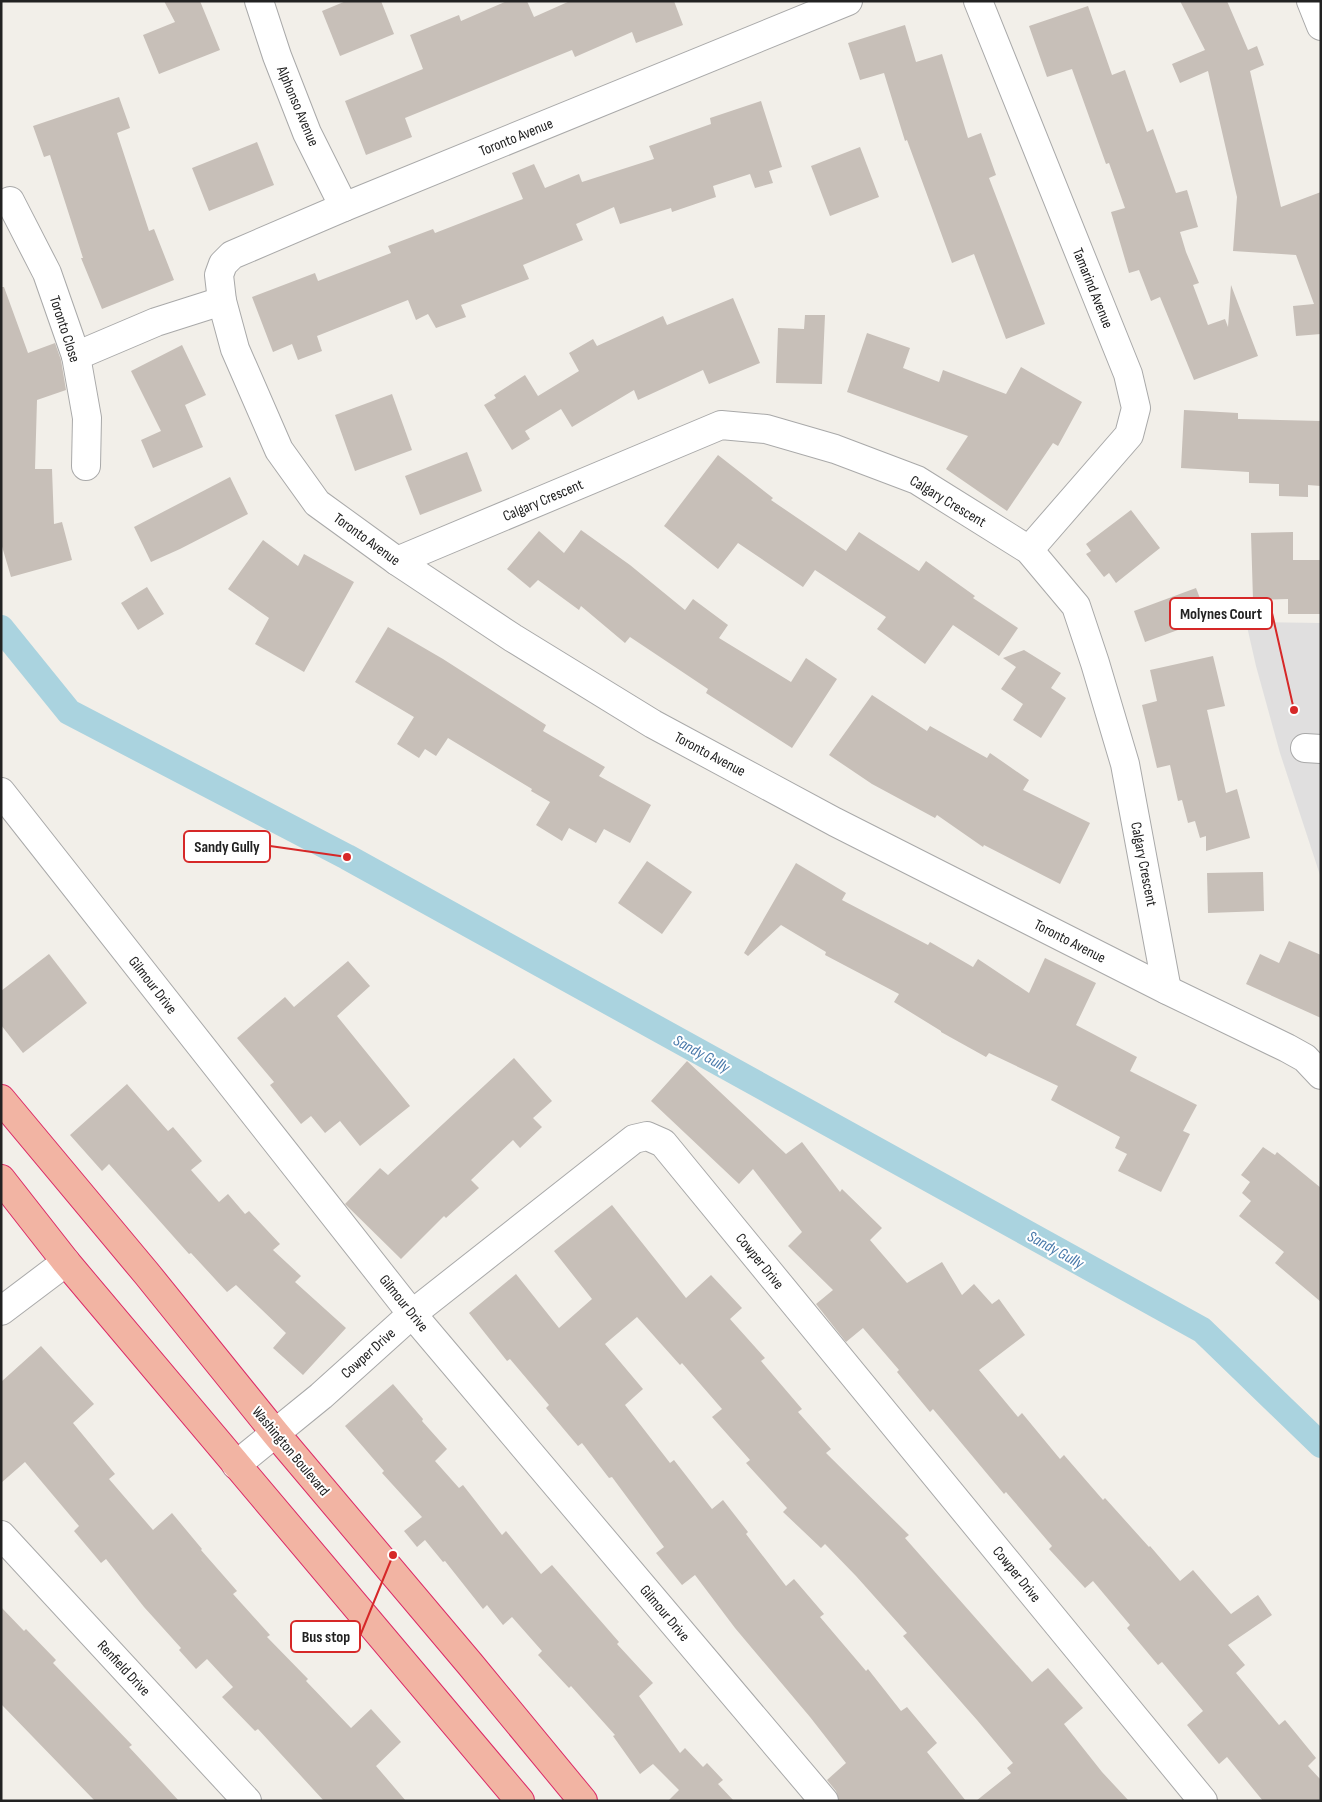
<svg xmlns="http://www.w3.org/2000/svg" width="1322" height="1802" font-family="'Sofia Sans Condensed',sans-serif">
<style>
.residential{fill:#e0dfdf}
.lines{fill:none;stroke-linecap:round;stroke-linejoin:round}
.canal{stroke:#aad3df;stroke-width:26}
.building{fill:#c7bfb8}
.minor-casing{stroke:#a9a9a9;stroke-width:30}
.trunk-casing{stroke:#dc2a67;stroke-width:30}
.minor{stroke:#fff;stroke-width:28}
.trunk{stroke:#f2b4a3;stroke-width:28}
.labels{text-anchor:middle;stroke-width:4;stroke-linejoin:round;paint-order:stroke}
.street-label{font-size:15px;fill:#222;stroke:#fff}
.water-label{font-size:16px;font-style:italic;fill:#4a7aab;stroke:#fff}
.leader{fill:none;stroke:#d62828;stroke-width:2}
.callout-dot{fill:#d62828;stroke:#fff;stroke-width:2}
.callout{fill:#fff;stroke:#d62828;stroke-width:2}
.callout-label{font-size:16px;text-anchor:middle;font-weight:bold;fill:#222}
</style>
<rect width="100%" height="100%" fill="#f2efe9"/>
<path class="residential" d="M 1246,622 L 1321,623 L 1321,878 L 1280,753 L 1256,666 Z"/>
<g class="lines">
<path class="canal" d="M 1,628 L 69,712 L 347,857 L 1202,1330 L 1321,1445"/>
</g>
<g class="building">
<path d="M 164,1 L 200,1 L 220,50 L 159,74 L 143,35 L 175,22 Z"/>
<path d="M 346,1 L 381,1 L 394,34 L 340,56 L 322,11 Z"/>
<path d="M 507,1 L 527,1 L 534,17 L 570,1 L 674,1 L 683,25 L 636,43 L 632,32 L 575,57 L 572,50 L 405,118 L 412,137 L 366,155 L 345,101 L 423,69 L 410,35 L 459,15 L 461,21 Z"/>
<path d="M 1180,1 L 1227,1 L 1248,50 L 1257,46 L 1264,65 L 1250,71 L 1281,207 L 1321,192 L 1321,334 L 1296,336 L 1293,306 L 1314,304 L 1296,255 L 1233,251 L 1237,197 L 1208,71 L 1180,83 L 1172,64 L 1205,50 Z"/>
<path d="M 1088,6 L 1112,75 L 1125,70 L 1147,132 L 1153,129 L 1176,193 L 1187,190 L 1198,227 L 1180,232 L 1186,252 L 1199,283 L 1193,285 L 1208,325 L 1225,319 L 1228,327 L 1231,285 L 1258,356 L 1194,380 L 1160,297 L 1151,301 L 1139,270 L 1129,273 L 1111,212 L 1125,208 L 1109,163 L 1106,164 L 1072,69 L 1047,77 L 1029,26 Z"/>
<path d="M 905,25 L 916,62 L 942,54 L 968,138 L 981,133 L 996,175 L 989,178 L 1045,324 L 1006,339 L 974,254 L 952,263 L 907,140 L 905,141 L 884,73 L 860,80 L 848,43 Z"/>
<path d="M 119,97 L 130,128 L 117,133 L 149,231 L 154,229 L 174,280 L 102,309 L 81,258 L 83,258 L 50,155 L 44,157 L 33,126 Z"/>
<path d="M 761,101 L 782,167 L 769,171 L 773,183 L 755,188 L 750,174 L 713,186 L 716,197 L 672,212 L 671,208 L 620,224 L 614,207 L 576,224 L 583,240 L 523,265 L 529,279 L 461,305 L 466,317 L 436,328 L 428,314 L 416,320 L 408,300 L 317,336 L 322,351 L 298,360 L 292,344 L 273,352 L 252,297 L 315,273 L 318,281 L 391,253 L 388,246 L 433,229 L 435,233 L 523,199 L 512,173 L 534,164 L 545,188 L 579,174 L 582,182 L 654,159 L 649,146 L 711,124 L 710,118 Z"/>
<path d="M 257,142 L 274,185 L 209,211 L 192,168 Z"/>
<path d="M 860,147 L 879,197 L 830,216 L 811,166 Z"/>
<path d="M 1,287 L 4,287 L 28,353 L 55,343 L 61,360 L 66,390 L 37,400 L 35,469 L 52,469 L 54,524 L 62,522 L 72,560 L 11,577 L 1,543 Z"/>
<path d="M 733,298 L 760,363 L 709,384 L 703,370 L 638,400 L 634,390 L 572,427 L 561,409 L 525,431 L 530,439 L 512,450 L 484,405 L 496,398 L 494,395 L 525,375 L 538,396 L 579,371 L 569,353 L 593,339 L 597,346 L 663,316 L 667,325 Z"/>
<path d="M 805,315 L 825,315 L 822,384 L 776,383 L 778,328 L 804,329 Z"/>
<path d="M 867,333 L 910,348 L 903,368 L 939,382 L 943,370 L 1006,394 L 1021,367 L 1082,402 L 1058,446 L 1053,443 L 1007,511 L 946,469 L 968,436 L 847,392 Z"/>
<path d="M 182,345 L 206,395 L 185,405 L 203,447 L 153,468 L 141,440 L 161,431 L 131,371 Z"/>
<path d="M 392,394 L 412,450 L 355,471 L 335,415 Z"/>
<path d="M 1184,410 L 1238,413 L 1238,419 L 1321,421 L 1321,486 L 1308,485 L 1308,497 L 1279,496 L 1279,484 L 1249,483 L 1249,472 L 1181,468 Z"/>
<path d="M 467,452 L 482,491 L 420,515 L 405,476 Z"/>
<path d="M 718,455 L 773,498 L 771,500 L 846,551 L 859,532 L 919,571 L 926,561 L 975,596 L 973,598 L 1018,628 L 999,656 L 953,625 L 925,664 L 877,629 L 886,617 L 815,570 L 803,587 L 738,543 L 718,569 L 664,526 Z"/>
<path d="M 230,477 L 248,514 L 180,549 L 151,562 L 134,527 Z"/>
<path d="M 1131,510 L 1160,548 L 1116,583 L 1109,573 L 1104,577 L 1086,554 L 1091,551 L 1086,544 Z"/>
<path d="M 581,530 L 630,565 L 685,610 L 693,599 L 728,625 L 719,638 L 791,682 L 806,658 L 837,679 L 792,748 L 706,693 L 708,689 L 630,637 L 625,643 L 581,606 L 579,610 L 538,580 L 530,588 L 507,569 L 539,531 L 564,553 Z"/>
<path d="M 1293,532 L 1293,560 L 1321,560 L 1321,614 L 1288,614 L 1288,599 L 1253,600 L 1251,533 Z"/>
<path d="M 263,540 L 298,566 L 304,554 L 354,582 L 304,672 L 255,644 L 269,618 L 228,589 Z"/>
<path d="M 147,587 L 164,614 L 138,630 L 121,603 Z"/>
<path d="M 1196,588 L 1208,619 L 1145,642 L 1134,611 Z"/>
<path d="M 388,627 L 443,659 L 546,725 L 543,731 L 605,767 L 599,776 L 651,805 L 630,843 L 604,829 L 596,843 L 569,828 L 562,841 L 536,825 L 550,802 L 531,791 L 532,789 L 448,738 L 436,756 L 425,749 L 419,758 L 397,744 L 414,717 L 355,682 Z"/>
<path d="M 1024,650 L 1061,673 L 1051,688 L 1066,698 L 1041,738 L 1013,720 L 1023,704 L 1001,689 L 1016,667 L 1003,658 Z"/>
<path d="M 1213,656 L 1225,706 L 1207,710 L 1226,793 L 1237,789 L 1250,838 L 1206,851 L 1206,836 L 1200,838 L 1195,821 L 1188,823 L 1182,800 L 1178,801 L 1170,765 L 1157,768 L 1142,705 L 1157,701 L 1150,670 Z"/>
<path d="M 872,695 L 927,731 L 930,726 L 987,758 L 990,753 L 1029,780 L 1023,790 L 1090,823 L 1060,884 L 984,845 L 983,847 L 937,815 L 935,818 L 872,784 L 829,755 Z"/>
<path d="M 647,861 L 692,892 L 662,934 L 618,903 Z"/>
<path d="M 796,863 L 846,893 L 842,900 L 928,945 L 930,942 L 973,967 L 978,959 L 1029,993 L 1045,958 L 1096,983 L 1076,1025 L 1137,1057 L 1130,1071 L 1197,1105 L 1183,1131 L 1190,1134 L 1161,1192 L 1118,1171 L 1127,1154 L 1115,1148 L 1120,1137 L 1051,1100 L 1058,1086 L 989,1053 L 986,1057 L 941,1032 L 941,1031 L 894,1002 L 899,994 L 825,955 L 826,952 L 781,925 L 748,956 L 744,953 Z"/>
<path d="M 1263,872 L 1264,911 L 1208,913 L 1207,873 Z"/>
<path d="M 1289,941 L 1321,955 L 1321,1018 L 1246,984 L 1260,954 L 1279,963 Z"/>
<path d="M 49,954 L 87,1003 L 23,1053 L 1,1025 L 1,991 Z"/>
<path d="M 348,961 L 370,986 L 337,1016 L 410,1106 L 360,1146 L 340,1121 L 325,1133 L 311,1116 L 301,1124 L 270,1085 L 274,1082 L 237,1038 L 285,997 L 294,1007 Z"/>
<path d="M 514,1058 L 552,1101 L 533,1118 L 542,1127 L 520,1148 L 513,1140 L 471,1180 L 479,1188 L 446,1218 L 444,1216 L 401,1259 L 345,1204 L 380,1168 L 388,1175 Z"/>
<path d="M 687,1061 L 786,1154 L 802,1142 L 840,1192 L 842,1189 L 882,1228 L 870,1240 L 907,1283 L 942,1262 L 962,1295 L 974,1284 L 992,1304 L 999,1299 L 1025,1335 L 979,1370 L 1018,1417 L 1022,1413 L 1060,1459 L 1064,1455 L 1103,1500 L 1105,1498 L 1149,1547 L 1150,1546 L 1180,1581 L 1193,1570 L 1231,1614 L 1258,1595 L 1272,1615 L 1228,1645 L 1245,1665 L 1236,1673 L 1279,1725 L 1285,1720 L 1316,1758 L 1308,1766 L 1321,1780 L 1321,1801 L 1263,1801 L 1227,1757 L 1219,1764 L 1187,1725 L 1203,1711 L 1162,1662 L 1158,1665 L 1127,1628 L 1130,1625 L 1093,1581 L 1085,1588 L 1049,1549 L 1052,1546 L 1006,1492 L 1004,1494 L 933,1409 L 930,1412 L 897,1372 L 899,1370 L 863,1328 L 846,1342 L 816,1304 L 833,1290 L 788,1246 L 802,1232 L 753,1169 L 739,1184 L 651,1101 Z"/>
<path d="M 127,1084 L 168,1131 L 173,1127 L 202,1161 L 191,1170 L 219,1202 L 228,1194 L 245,1214 L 249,1211 L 280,1244 L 273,1250 L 301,1276 L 295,1282 L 346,1328 L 303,1375 L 273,1348 L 286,1333 L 236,1285 L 227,1292 L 191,1253 L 189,1254 L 109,1164 L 102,1171 L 70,1135 Z"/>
<path d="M 1263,1147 L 1275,1155 L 1277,1152 L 1321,1188 L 1321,1302 L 1275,1263 L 1284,1252 L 1239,1216 L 1251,1201 L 1242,1193 L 1250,1182 L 1241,1175 Z"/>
<path d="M 612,1205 L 686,1298 L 711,1275 L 742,1308 L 730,1319 L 765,1358 L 761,1361 L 802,1409 L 798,1412 L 831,1449 L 826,1453 L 909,1535 L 905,1538 L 1032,1682 L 1048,1668 L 1083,1708 L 1064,1724 L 1102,1772 L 1129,1801 L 976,1801 L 1011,1773 L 1007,1768 L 1013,1763 L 977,1720 L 903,1636 L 907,1633 L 856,1576 L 825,1544 L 821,1548 L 783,1512 L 787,1508 L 746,1463 L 750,1460 L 712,1417 L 722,1409 L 682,1363 L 680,1365 L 637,1317 L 605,1344 L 643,1389 L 625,1405 L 670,1463 L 674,1460 L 712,1509 L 723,1500 L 748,1532 L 746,1534 L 786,1586 L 794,1579 L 824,1614 L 820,1617 L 866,1671 L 868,1669 L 901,1711 L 907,1707 L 937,1743 L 927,1752 L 966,1801 L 839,1801 L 836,1791 L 827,1780 L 846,1763 L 810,1717 L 735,1628 L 695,1575 L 682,1585 L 656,1553 L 664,1547 L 612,1477 L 609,1478 L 582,1443 L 578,1446 L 546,1408 L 549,1405 L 510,1359 L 507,1361 L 469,1313 L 516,1274 L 559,1328 L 592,1299 L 554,1251 Z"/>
<path d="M 41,1346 L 94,1404 L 73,1423 L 115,1474 L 109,1479 L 153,1530 L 172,1513 L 202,1549 L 201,1550 L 237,1591 L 233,1594 L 270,1635 L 267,1637 L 308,1679 L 306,1681 L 351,1728 L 371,1709 L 401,1742 L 376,1766 L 406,1801 L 324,1801 L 258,1729 L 255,1731 L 222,1697 L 233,1687 L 207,1659 L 196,1669 L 179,1650 L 181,1648 L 144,1607 L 106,1559 L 101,1563 L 74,1531 L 79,1526 L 25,1462 L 1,1483 L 1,1382 Z"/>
<path d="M 393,1384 L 423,1419 L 422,1421 L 447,1449 L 435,1461 L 459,1488 L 463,1485 L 502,1535 L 506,1531 L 541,1574 L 552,1565 L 619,1642 L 617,1644 L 653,1683 L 639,1696 L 680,1753 L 685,1748 L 703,1767 L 707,1763 L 723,1780 L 718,1784 L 734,1801 L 668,1801 L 679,1790 L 653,1764 L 640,1774 L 613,1736 L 615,1735 L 571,1686 L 569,1688 L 538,1655 L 542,1651 L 512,1617 L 503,1625 L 487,1605 L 483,1609 L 445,1561 L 443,1562 L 425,1540 L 417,1547 L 404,1531 L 422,1517 L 382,1473 L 384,1471 L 345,1426 Z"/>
<path d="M 1,1607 L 24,1631 L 26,1629 L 56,1660 L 53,1663 L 132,1745 L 129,1747 L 179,1801 L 95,1801 L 1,1704 Z"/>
</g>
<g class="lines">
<defs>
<g id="minor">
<path d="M 259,1 L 277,56 L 307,133 L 344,207"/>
<path d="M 848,1 L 344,207 L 232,255 L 223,264 L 219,275 L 222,301 L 235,349 L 279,450 L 317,503 L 397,561 L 513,638 L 653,724 L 835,822 L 1167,990 L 1287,1048 L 1305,1058 L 1321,1075"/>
<path d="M 978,1 L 1128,374 L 1136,408 L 1129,435 L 1029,550"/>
<path d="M 1311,1 L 1321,26"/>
<path d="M 10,201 L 47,273 L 76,356 L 87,418 L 86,466"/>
<path d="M 76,356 L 156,322 L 222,301"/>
<path d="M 397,561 L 721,425 L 766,429 L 835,449 L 917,480 L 1029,550 L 1076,606 L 1095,663 L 1125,764 L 1167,990"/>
<path d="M 1305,748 L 1321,749"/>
<path d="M 1,792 L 412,1314 L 824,1801"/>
<path d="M 1,1311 L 66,1262"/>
<path d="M 236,1465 L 321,1396 L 412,1314 L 634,1139 L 647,1136 L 663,1143 L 1203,1801"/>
<path d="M 1,1535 L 247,1801"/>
</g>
<g id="trunk">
<path d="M 1,1099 L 147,1274 L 276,1434 L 470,1664 L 583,1801"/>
<path d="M 1,1179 L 66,1262 L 520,1801"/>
</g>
</defs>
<use href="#minor" class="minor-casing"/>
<use href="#trunk" class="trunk-casing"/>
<use href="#minor" class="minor"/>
<use href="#trunk" class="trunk"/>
</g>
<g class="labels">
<g class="street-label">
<text transform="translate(298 106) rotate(67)" y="5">Alphonso Avenue</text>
<text transform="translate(516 137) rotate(-22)" y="5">Toronto Avenue</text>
<text transform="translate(1093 288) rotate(68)" y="5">Tamarind Avenue</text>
<text transform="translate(65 329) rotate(72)" y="5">Toronto Close</text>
<text transform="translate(543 500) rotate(-23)" y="5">Calgary Crescent</text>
<text transform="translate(948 501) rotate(31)" y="5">Calgary Crescent</text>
<text transform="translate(367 539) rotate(36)" y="5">Toronto Avenue</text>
<text transform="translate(710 754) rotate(28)" y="5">Toronto Avenue</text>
<text transform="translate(1144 864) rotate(79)" y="5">Calgary Crescent</text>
<text transform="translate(1070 941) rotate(27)" y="5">Toronto Avenue</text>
<text transform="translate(153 985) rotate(52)" y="5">Gilmour Drive</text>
<text transform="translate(760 1261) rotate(51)" y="5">Cowper Drive</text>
<text transform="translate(404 1303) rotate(51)" y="5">Gilmour Drive</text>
<text transform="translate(368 1353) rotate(-42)" y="5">Cowper Drive</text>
<text transform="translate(291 1451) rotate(50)" y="5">Washington Boulevard</text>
<text transform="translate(1017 1574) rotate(51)" y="5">Cowper Drive</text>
<text transform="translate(665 1613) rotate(50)" y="5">Gilmour Drive</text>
<text transform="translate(124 1668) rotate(47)" y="5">Renfield Drive</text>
</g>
<g class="water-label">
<text transform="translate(702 1053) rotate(29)" y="6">Sandy Gully</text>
<text transform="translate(1056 1249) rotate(29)" y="6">Sandy Gully</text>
</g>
</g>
<path class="leader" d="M1294 710L1272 613M347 857L270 846M393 1555L360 1636"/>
<g class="callout-dot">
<circle cx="1294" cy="710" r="5"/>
<circle cx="347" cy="857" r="5"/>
<circle cx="393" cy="1555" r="5"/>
</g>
<g class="callout">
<rect x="1170" y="598" width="102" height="31" rx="5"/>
<rect x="184" y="831" width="86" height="31" rx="5"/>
<rect x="291" y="1621" width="69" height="31" rx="5"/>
</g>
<g class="callout-label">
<text x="1221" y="619">Molynes Court</text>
<text x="227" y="852">Sandy Gully</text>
<text x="326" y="1642">Bus stop</text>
</g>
<rect width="1322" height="1802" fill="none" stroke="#222222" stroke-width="5"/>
</svg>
